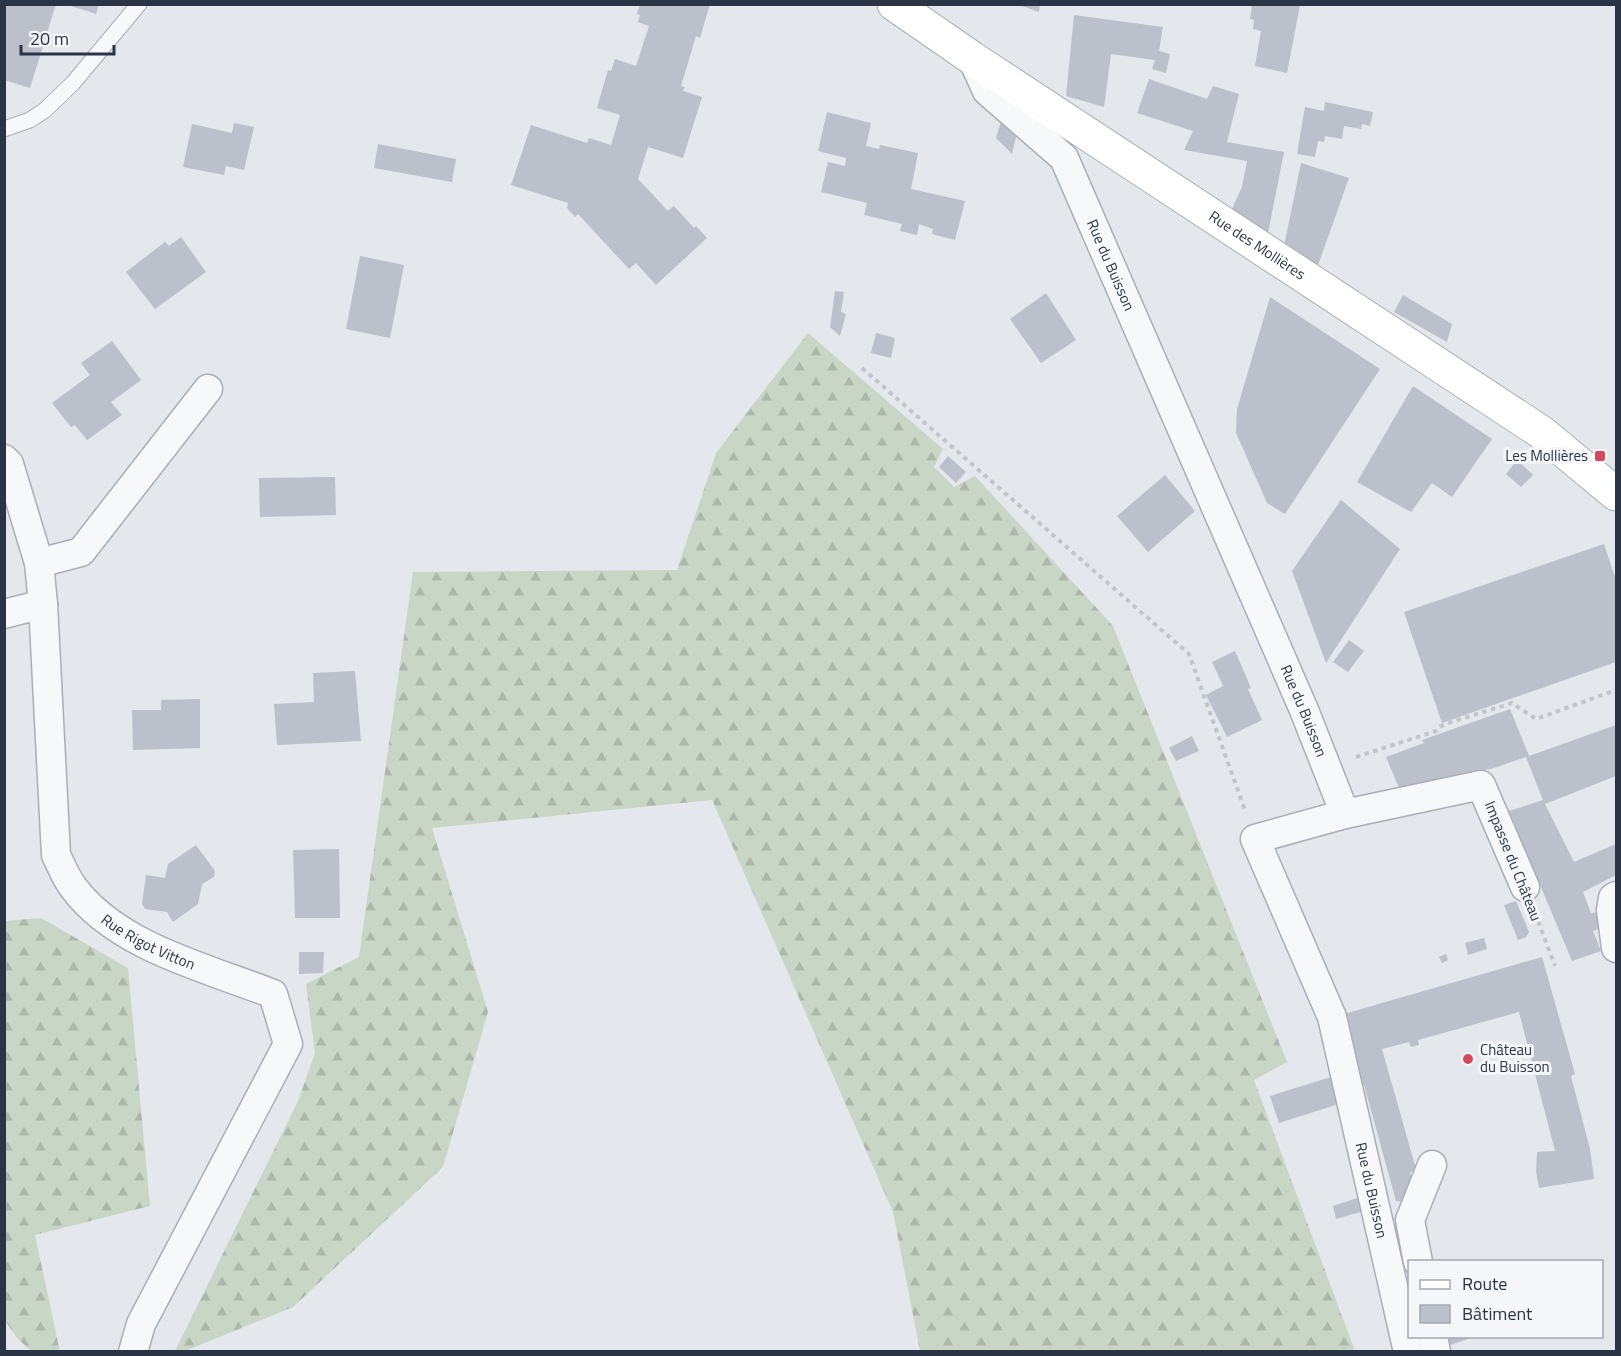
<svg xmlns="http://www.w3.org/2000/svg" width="1621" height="1356" font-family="'Titillium Web',sans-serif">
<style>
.forest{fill:url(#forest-firs)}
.building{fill:#bbc0ca}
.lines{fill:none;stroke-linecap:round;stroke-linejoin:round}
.lane-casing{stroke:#a9aeb7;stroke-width:17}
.street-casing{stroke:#a9aeb7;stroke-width:31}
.secondary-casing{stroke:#a9aeb7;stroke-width:35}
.path{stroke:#c2c5cb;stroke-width:4;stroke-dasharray:4.5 4.5;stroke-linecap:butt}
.lane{stroke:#f7f8fa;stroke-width:15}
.street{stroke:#f7f8fa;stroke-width:28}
.secondary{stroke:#fff;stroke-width:33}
.poi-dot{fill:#d1495b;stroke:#f4f6f9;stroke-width:2}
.labels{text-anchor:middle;stroke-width:6;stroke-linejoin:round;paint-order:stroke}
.street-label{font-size:15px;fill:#2b3445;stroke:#f4f6f9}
.poi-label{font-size:15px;fill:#2b3445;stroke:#f4f6f9;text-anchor:end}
</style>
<defs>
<pattern id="forest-firs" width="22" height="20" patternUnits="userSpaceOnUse" patternTransform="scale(1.5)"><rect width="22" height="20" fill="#c9d6c5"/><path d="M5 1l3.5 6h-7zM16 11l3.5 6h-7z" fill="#adb8ab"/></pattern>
</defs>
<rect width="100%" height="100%" fill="#e4e7ec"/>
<g class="forest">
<path d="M 808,333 L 943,449 L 934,467 L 954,487 L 975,476 L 1113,626 L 1287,1062 L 1254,1080 L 1355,1351 L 920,1351 L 893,1212 L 712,800 L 432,828 L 488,1012 L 443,1167 L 293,1307 L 185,1351 L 175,1351 L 298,1101 L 315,1053 L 306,984 L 359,957 L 413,572 L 677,570 L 716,453 Z"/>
<path d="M 41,918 L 128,968 L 150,1206 L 35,1235 L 60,1352 L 31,1351 L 17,1338 L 4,1319 L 5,921 Z"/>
</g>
<g class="building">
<path d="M 4,4 L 56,4 L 30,88 L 4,80 Z"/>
<path d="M 65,4 L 99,4 L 96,14 Z"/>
<path d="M 640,4 L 710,4 L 700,38 L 696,36 L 681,86 L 685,87 L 683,91 L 702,97 L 683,158 L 648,147 L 638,179 L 668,211 L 674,206 L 694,228 L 696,226 L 707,238 L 656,285 L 636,263 L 629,269 L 578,214 L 575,217 L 567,208 L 568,203 L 511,185 L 531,125 L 587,143 L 589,138 L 611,145 L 620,115 L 597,108 L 608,70 L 611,71 L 615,59 L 636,66 L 649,26 L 638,22 L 640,15 L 637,14 Z"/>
<path d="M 1019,4 L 1040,4 L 1039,12 L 1019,5 Z"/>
<path d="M 1252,5 L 1300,5 L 1287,73 L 1255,66 L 1261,31 L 1253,29 L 1254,20 L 1250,19 Z"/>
<path d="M 1074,15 L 1163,27 L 1159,51 L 1170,54 L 1166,73 L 1152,69 L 1155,60 L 1111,54 L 1104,107 L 1066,96 Z"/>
<path d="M 1149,79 L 1207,99 L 1213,86 L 1239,94 L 1227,142 L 1284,152 L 1268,233 L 1232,209 L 1242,187 L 1247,161 L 1184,150 L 1193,131 L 1137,113 Z"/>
<path d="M 1325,102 L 1373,112 L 1370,126 L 1362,124 L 1361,129 L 1344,126 L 1342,139 L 1325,136 L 1324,142 L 1318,141 L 1315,157 L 1297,154 L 1305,107 L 1324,111 Z"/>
<path d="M 827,112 L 871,123 L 866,146 L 879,149 L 880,145 L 918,153 L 911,189 L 965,201 L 955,240 L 932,234 L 933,229 L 919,224 L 917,235 L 900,231 L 902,224 L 864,215 L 867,203 L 821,192 L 828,162 L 845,166 L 846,158 L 818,151 Z"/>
<path d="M 1002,118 L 1017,133 L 1012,154 L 996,138 Z"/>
<path d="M 234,123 L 254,127 L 244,170 L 226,166 L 224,175 L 183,167 L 192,124 L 232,133 Z"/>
<path d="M 378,144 L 456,159 L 452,182 L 374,168 Z"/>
<path d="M 1301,163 L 1349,178 L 1317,268 L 1283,251 Z"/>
<path d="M 181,237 L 206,272 L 155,309 L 126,272 L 165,242 L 169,246 Z"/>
<path d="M 360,256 L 404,265 L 390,338 L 346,329 Z"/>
<path d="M 835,291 L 844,292 L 841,312 L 846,314 L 840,336 L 830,327 Z"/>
<path d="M 1046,293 L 1076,340 L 1041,363 L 1010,319 Z"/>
<path d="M 1403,295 L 1452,324 L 1447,342 L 1394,312 Z"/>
<path d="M 1270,297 L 1380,369 L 1285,514 L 1267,503 L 1236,433 L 1237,409 Z"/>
<path d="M 876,333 L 895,338 L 891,358 L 871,353 Z"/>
<path d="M 112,341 L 141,380 L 111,402 L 122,415 L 87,440 L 75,425 L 71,427 L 52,403 L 90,375 L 81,363 Z"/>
<path d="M 1413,386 L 1492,439 L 1452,497 L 1432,483 L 1411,512 L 1357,482 Z"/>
<path d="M 948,456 L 966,472 L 956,483 L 939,467 Z"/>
<path d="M 1517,460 L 1533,475 L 1521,487 L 1506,474 Z"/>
<path d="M 1165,475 L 1195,511 L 1148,552 L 1117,516 Z"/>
<path d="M 335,477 L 336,515 L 260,517 L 259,478 Z"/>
<path d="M 1341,500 L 1400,549 L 1326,663 L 1292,571 Z"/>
<path d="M 1604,544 L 1616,580 L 1616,662 L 1442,723 L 1404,612 Z"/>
<path d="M 1349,640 L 1364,651 L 1348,672 L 1333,662 Z"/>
<path d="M 1235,651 L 1251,688 L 1248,689 L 1262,720 L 1227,737 L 1206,695 L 1223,686 L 1212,662 Z"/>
<path d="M 355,671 L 361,741 L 277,745 L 274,704 L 314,702 L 313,673 Z"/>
<path d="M 200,699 L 200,748 L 133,750 L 132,710 L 161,710 L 161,700 Z"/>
<path d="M 1510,709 L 1529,756 L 1616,725 L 1616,776 L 1545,804 L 1574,862 L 1616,844 L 1616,875 L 1583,892 L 1591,913 L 1601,912 L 1607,926 L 1593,931 L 1601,951 L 1572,961 L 1509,811 L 1543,800 L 1526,757 L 1491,769 L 1463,773 L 1401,793 L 1386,757 L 1424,743 L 1422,740 Z"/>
<path d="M 1192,736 L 1199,751 L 1176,761 L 1169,748 Z"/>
<path d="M 196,845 L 215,871 L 214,877 L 202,884 L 198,904 L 173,922 L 167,912 L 145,909 L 142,904 L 146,875 L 165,878 L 168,864 Z"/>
<path d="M 339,849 L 340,918 L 295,918 L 293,850 Z"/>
<path d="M 1516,901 L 1529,932 L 1526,937 L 1518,940 L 1504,905 Z"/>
<path d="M 1484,938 L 1487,949 L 1468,955 L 1465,943 Z"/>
<path d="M 299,952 L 324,952 L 323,973 L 299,974 Z"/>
<path d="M 1446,954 L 1448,960 L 1442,963 L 1439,957 Z"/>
<path d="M 1542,957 L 1575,1074 L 1571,1076 L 1590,1149 L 1594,1179 L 1539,1188 L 1536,1171 L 1537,1152 L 1555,1151 L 1519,1012 L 1418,1040 L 1419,1045 L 1411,1047 L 1409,1042 L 1382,1049 L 1416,1169 L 1410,1173 L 1413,1182 L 1407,1202 L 1396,1201 L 1364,1085 L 1359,1086 L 1337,1016 Z"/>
<path d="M 1334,1076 L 1342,1103 L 1279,1123 L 1270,1096 Z"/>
<path d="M 1370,1194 L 1374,1208 L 1336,1219 L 1333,1206 Z"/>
<path d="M 1446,1336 L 1474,1336 L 1474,1337 L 1447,1346 Z"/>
</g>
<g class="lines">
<defs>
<path id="lane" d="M 4,129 L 30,120 L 45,110 L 73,83 L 139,4"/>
<g id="street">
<path id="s1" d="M 972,58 L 987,91 L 1064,158 L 1304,710 L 1345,814 L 1255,839 L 1332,1017 L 1408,1352"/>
<path id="s2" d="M 4,459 L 9,464 L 39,563 L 43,604 L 56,855 C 61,865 66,878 73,887 C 117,947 207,968 273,994 L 288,1044 L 141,1324 L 133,1352"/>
<path d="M 39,563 L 81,552 L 208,389"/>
<path d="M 4,614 L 43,604"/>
<path d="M 1345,814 L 1481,785 L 1525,887"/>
<path d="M 1616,948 L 1611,910 L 1613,898 L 1616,896"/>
<path d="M 1418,1262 L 1410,1220 L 1432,1165"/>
<path d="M 1433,1336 L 1436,1352"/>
</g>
<g id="secondary">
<path id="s3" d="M 894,4 L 972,58 L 1541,432 L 1616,494"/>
</g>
</defs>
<use href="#lane" class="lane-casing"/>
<use href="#street" class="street-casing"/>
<use href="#secondary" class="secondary-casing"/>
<g class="path">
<path d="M 862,368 L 1189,654 L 1246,813"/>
<path d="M 1356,757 L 1436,731 L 1439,727 L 1448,723 L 1512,703 L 1536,719 L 1616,690"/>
<path d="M 1535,913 L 1555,966"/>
</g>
<use href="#lane" class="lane"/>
<use href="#street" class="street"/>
<use href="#secondary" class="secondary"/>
</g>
<g class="poi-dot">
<rect x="1594" y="450" width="12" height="12" rx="3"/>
<circle cx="1468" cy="1059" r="6"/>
</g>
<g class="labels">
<g class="street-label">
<text dy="5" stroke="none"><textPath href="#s3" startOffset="436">Rue des Mollières</textPath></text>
<text dy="5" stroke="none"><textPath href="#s1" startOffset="255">Rue du Buisson</textPath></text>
<text dy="5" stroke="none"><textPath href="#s1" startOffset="741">Rue du Buisson</textPath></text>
<text transform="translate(1513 861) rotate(68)" y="5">Impasse du Château</text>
<text dy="5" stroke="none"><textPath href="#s2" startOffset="534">Rue Rigot Vitton</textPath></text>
<text dy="5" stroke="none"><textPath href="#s1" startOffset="1317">Rue du Buisson</textPath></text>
</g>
<g class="poi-label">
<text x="1588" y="461">Les Mollières</text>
<text x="1480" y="1055" text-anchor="start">Château<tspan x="1480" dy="17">du Buisson</tspan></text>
</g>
</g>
<rect width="1621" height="1356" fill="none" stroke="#2b3445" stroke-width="12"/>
<rect x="1408" y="1260" width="195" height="78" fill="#f4f6f9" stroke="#a4a8b1" stroke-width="1.5"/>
<rect x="1420" y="1280" width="30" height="9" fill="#ffffff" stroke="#a4a8b1" stroke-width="1.5"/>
<text x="1462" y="1290" font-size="18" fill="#2b3445">Route</text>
<rect x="1420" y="1305" width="30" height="18" fill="#bbc0ca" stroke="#a4a8b1" stroke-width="1.5"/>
<text x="1462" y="1320" font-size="18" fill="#2b3445">Bâtiment</text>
<path d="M21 45v9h93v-9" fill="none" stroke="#2b3445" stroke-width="3"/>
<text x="30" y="45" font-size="18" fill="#2b3445" stroke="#f4f6f9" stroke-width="4.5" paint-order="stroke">20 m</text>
</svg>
